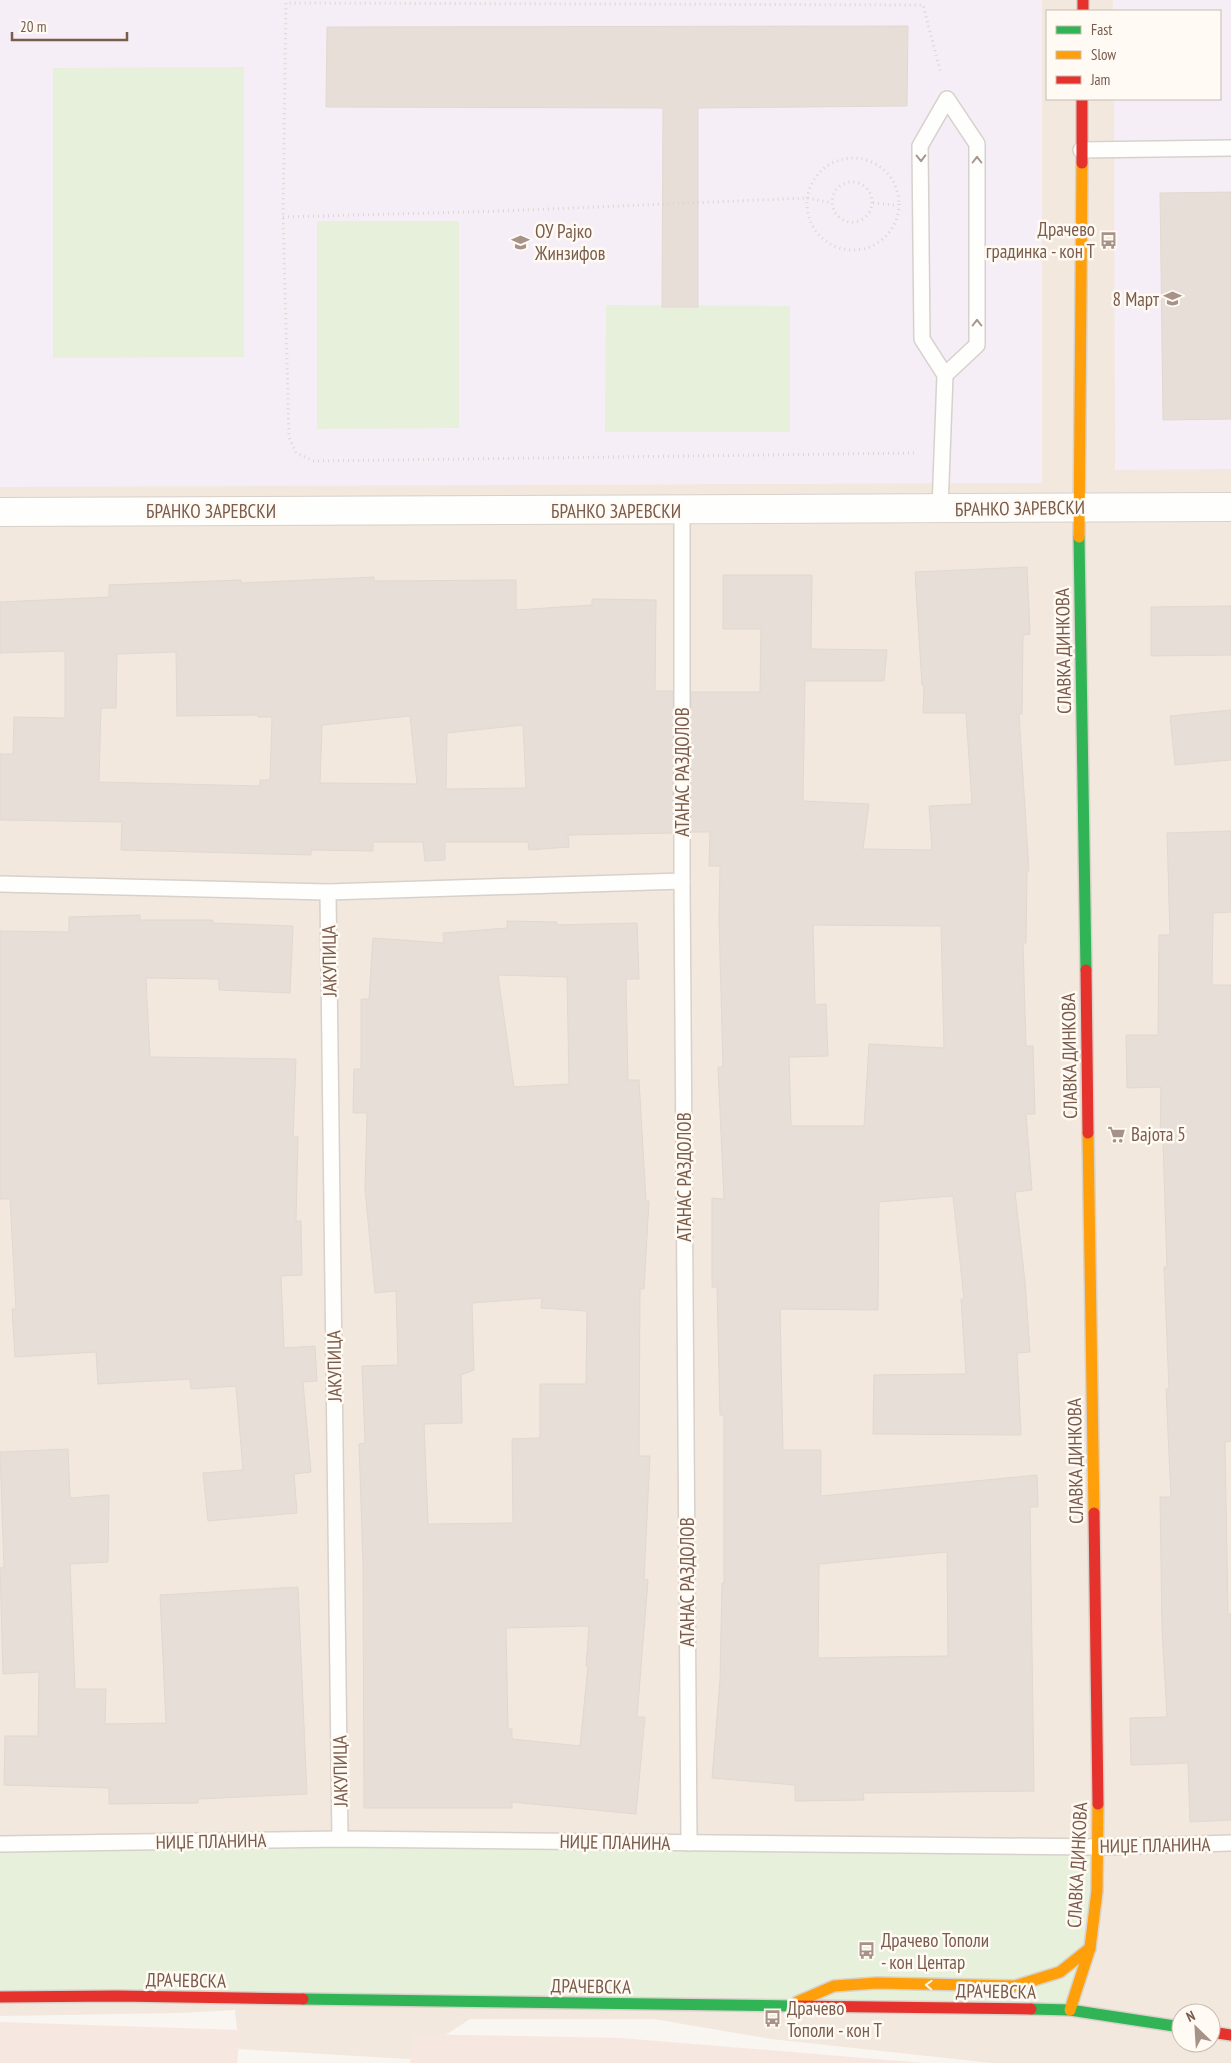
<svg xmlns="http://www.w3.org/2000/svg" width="1231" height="2063" font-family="'PT Sans Narrow',sans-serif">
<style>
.residential{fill:#f2e8de;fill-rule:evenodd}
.commercial{fill:#f6e8e1}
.education{fill:#f6eef6}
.green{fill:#e7f0db}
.building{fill:#e6ded7;stroke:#e2d8d2;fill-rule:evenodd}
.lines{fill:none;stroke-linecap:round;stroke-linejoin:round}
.lane-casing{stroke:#d7d1cb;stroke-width:18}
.street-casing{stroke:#d7d1cb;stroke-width:30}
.fast-casing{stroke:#d9d2cb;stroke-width:14}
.slow-casing{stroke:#d9d2cb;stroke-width:14}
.jam-casing{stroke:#d9d2cb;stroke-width:14}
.path{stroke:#dcd5d0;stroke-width:3;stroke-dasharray:1 4;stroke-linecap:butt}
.lane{stroke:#fefefd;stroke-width:15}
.street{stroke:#fefefd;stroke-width:28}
.fast{stroke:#30b455;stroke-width:11}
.slow{stroke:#ff9f0a;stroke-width:11}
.jam{stroke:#e5322d;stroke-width:11}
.oneway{stroke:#a8958b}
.oneway2{stroke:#fffaf3}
.labels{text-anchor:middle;stroke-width:5;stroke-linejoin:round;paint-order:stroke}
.poi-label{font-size:19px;fill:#7a5c4d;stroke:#fffaf3;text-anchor:start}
.street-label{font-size:19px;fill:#7a5c4d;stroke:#fffaf3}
</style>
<rect width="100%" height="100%" fill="#f9f5f0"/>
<path class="residential" d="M 0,0 L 1231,0 L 1231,2063 L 992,2063 L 771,2039 L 654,2019 L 470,2019 L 409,2059 L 239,2049 L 235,2010 L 179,2013 L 0,2016 ZM 1047,11 L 1220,11 L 1220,99 L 1047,99 ZM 1181,2013 L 1211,2013 L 1211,2043 L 1181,2043 Z"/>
<g class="commercial">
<path d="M 0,2022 L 240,2030 L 237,2063 L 0,2063 Z"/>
<path d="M 414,2034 L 621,2038 L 925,2063 L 410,2063 Z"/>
</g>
<g class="education">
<path d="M 0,0 L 1042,0 L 1042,483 L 0,487 Z"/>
<path d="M 1113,0 L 1231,0 L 1231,469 L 1115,470 L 1114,99 L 1220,99 L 1220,11 L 1113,11 Z"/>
</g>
<g class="green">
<path d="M 244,67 L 244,357 L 53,358 L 53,68 Z"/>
<path d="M 317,221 L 459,221 L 459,428 L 317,429 Z"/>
<path d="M 606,305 L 790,306 L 790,432 L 605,432 Z"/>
<path d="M 0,1844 L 1099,1847 L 1070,2010 L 0,1998 Z"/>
</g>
<g class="building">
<path d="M 908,26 L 907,106 L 698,108 L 698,307 L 662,307 L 663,108 L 326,107 L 327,27 Z"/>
<path d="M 1231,192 L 1231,419 L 1163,420 L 1160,193 Z"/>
<path d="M 1027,567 L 1030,634 L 1023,635 L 1022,714 L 1019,714 L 1029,871 L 1027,871 L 1026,943 L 1023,943 L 1026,1046 L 1033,1046 L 1035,1114 L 1026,1114 L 1032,1190 L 1015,1192 L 1025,1282 L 1030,1352 L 1017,1353 L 1021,1435 L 873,1434 L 874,1375 L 966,1374 L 961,1299 L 964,1299 L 953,1196 L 879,1202 L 878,1310 L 780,1309 L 783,1450 L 821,1450 L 821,1496 L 1037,1475 L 1038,1507 L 1030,1507 L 1034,1791 L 863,1793 L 864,1800 L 795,1801 L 795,1785 L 712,1778 L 720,1680 L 722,1583 L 724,1583 L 724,1415 L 720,1415 L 717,1287 L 712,1287 L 712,1198 L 724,1199 L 718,1067 L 723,1067 L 719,920 L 720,866 L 709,866 L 710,832 L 691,832 L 691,692 L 760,692 L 761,629 L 723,629 L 723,575 L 812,575 L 811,649 L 887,650 L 884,681 L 805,681 L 803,801 L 869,804 L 863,849 L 932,850 L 929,806 L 972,804 L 966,713 L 923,713 L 924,685 L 922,685 L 915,572 ZM 813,925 L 941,926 L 944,1048 L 869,1044 L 864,1126 L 791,1126 L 789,1057 L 828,1056 L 826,1004 L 815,1005 ZM 947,1552 L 948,1656 L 818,1658 L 819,1564 Z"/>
<path d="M 374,577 L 374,581 L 516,580 L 516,610 L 592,605 L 592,599 L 656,600 L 655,691 L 673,691 L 673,833 L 568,835 L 569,847 L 529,850 L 528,842 L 445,842 L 445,860 L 425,861 L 423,842 L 373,842 L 373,851 L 311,850 L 311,855 L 121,850 L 122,822 L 0,820 L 0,754 L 13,754 L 14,717 L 65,718 L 65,651 L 0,653 L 0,602 L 109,597 L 109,585 L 241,580 L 241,583 ZM 176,652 L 177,716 L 258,715 L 258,717 L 272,717 L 270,780 L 260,780 L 260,786 L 99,782 L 101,708 L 116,708 L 117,654 ZM 410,716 L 417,784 L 320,783 L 322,725 ZM 523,725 L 526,788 L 446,789 L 447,733 Z"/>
<path d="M 1231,606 L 1231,655 L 1151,656 L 1151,607 Z"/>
<path d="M 1231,710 L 1231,760 L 1175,765 L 1170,716 Z"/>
<path d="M 1231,831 L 1231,912 L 1213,913 L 1212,985 L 1231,985 L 1231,1441 L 1225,1442 L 1228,1614 L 1231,1614 L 1231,1820 L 1190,1822 L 1188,1763 L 1131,1765 L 1130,1718 L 1167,1717 L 1162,1628 L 1160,1497 L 1171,1497 L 1166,1389 L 1169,1389 L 1164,1267 L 1167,1267 L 1163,1143 L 1160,1143 L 1161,1087 L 1127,1088 L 1126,1035 L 1158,1035 L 1159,935 L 1170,935 L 1167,833 Z"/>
<path d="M 140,915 L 140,920 L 213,920 L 213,923 L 293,926 L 290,993 L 219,990 L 219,979 L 146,978 L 150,1057 L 296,1059 L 293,1137 L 298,1137 L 296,1221 L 301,1221 L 302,1275 L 281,1276 L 284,1348 L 315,1346 L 317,1381 L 303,1382 L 311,1472 L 294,1474 L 297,1513 L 208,1521 L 203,1473 L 243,1470 L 236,1386 L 191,1389 L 190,1379 L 98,1384 L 96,1352 L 15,1357 L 12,1309 L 16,1309 L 10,1199 L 0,1199 L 0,931 L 69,932 L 69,917 Z"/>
<path d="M 507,921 L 557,922 L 557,925 L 637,923 L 639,979 L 626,979 L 628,1080 L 639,1080 L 646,1201 L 649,1201 L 644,1289 L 640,1289 L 639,1456 L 650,1456 L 644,1579 L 648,1580 L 637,1717 L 645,1717 L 636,1814 L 512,1802 L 512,1808 L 364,1808 L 363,1563 L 359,1444 L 365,1443 L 362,1366 L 398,1365 L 396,1291 L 375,1293 L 365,1190 L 367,1113 L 353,1113 L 354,1069 L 361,1069 L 361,999 L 369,999 L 373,938 L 444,943 L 443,933 L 507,928 ZM 498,975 L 567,977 L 569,1084 L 514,1087 ZM 542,1298 L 541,1308 L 587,1311 L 586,1384 L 540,1384 L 540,1438 L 512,1439 L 513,1523 L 428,1524 L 424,1424 L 462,1423 L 461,1375 L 474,1370 L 472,1303 ZM 589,1626 L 586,1666 L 588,1666 L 580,1746 L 512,1739 L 512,1729 L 508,1729 L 506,1628 Z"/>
<path d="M 68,1449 L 70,1498 L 109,1495 L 108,1562 L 70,1564 L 75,1689 L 106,1689 L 105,1724 L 166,1723 L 160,1595 L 298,1587 L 307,1794 L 198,1799 L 198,1803 L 109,1804 L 109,1788 L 4,1785 L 5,1736 L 38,1736 L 39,1672 L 3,1674 L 0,1568 L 4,1567 L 0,1452 Z"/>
</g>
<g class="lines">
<defs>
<g id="lane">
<path d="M 1081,150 L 1231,148"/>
<path d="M 940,509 L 945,375 L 922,339 L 920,146 L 947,99 L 977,144 L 977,345 L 945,375"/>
<path d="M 682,510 L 682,881 L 689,1843"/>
<path d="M 0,884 L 328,892 L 682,881"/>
<path d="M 328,892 L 340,1839"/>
<path d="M 0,1844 L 340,1839 L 1099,1847 L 1231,1843"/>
</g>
<path id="street" d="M 0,512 L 1231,507"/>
<g id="fast">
<path d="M 1079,537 L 1086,970"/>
<path d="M 303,1999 L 794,2006"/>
<path d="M 1031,2009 L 1070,2010 L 1181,2027"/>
</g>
<g id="slow">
<path d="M 1079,537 L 1082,163"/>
<path d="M 1088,1133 L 1094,1513"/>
<path d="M 797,2002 L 834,1986 L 877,1983 L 1015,1986 L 1060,1972 L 1090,1948"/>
<path d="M 1070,2010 L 1090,1948 L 1097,1891 L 1098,1804"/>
</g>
<g id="jam">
<path d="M 1083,0 L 1083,11"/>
<path d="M 1082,163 L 1082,99"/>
<path d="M 1086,970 L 1088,1133"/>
<path d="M 1094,1513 L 1098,1804"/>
<path d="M 0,1997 L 118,1996 L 303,1999"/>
<path d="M 794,2006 L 1031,2009"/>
<path d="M 1211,2032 L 1231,2035"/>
</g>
</defs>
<use href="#lane" class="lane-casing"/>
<use href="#street" class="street-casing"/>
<use href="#fast" class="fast-casing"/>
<use href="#slow" class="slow-casing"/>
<use href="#jam" class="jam-casing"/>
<g class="path">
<circle cx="853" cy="204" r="46"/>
<circle cx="852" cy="202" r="20"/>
<path d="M 873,203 L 894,205"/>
<path d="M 283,217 L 502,211 L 807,198 L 832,203"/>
<path d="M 914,453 L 314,461 L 296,453 L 289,437 L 283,217 L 286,3 L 923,5 L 941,74"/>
</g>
<use href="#lane" class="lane"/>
<use href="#street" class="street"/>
<use href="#fast" class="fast"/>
<use href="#slow" class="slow"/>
<use href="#jam" class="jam"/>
</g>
<defs><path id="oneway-chevron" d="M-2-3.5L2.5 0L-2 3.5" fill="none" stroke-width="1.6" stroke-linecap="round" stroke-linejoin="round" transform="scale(1.25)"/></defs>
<g class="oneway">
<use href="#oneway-chevron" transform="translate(921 158) rotate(89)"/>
<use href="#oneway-chevron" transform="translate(977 160) rotate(-90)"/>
<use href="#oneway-chevron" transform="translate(977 323) rotate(-90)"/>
</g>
<use class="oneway2" href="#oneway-chevron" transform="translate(929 1985) rotate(-178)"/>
<defs>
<symbol id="bus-bare" viewBox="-9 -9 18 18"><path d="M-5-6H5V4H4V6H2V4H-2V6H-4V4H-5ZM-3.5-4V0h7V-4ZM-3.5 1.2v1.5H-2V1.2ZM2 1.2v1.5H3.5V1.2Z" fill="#a69286" stroke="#fffaf3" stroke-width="2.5" paint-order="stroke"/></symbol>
<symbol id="school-bare" viewBox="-9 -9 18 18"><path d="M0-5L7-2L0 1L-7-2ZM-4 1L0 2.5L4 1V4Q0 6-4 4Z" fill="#a69286" stroke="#fffaf3" stroke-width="2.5" paint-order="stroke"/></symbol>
<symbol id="supermarket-bare" viewBox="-9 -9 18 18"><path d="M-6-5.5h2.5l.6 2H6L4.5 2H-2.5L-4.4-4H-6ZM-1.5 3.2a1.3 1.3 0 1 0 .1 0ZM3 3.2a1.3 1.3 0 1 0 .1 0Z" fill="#a69286" stroke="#fffaf3" stroke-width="2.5" paint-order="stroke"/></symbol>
</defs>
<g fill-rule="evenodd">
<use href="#bus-bare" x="1096" y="228" width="25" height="25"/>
<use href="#school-bare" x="508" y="230" width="25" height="25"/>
<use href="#school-bare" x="1160" y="286" width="25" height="25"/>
<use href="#supermarket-bare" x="1104" y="1122" width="25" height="25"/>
<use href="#bus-bare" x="854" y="1938" width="25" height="25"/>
<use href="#bus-bare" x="760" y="2006" width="25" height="25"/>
</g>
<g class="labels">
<g class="poi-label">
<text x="1095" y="236" text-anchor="end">Драчево<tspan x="1095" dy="22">градинка - кон Т</tspan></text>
<text x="535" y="238">ОУ Рајко<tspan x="535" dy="22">Жинзифов</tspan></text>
<text x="1159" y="306" text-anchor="end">8 Март</text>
<text x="1131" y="1141">Вајота 5</text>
<text x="881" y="1947">Драчево Тополи<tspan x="881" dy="22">- кон Центар</tspan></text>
<text x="787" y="2015">Драчево<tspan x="787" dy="22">Тополи - кон Т</tspan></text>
</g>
<g class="street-label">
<text transform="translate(1020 508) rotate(-1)" y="7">БРАНКО ЗАРЕВСКИ</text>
<text x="211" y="518">БРАНКО ЗАРЕВСКИ</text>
<text x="616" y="518">БРАНКО ЗАРЕВСКИ</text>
<text transform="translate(1063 651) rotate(-91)" y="7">СЛАВКА ДИНКОВА</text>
<text transform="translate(682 772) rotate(-90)" y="7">АТАНАС РАЗДОЛОВ</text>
<text transform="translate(329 961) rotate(-91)" y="7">ЈАКУПИЦА</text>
<text transform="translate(1069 1056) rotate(-91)" y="7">СЛАВКА ДИНКОВА</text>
<text transform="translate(684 1177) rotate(-90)" y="7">АТАНАС РАЗДОЛОВ</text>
<text transform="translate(334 1366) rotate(-91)" y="7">ЈАКУПИЦА</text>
<text transform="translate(1075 1461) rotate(-91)" y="7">СЛАВКА ДИНКОВА</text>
<text transform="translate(687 1582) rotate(-90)" y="7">АТАНАС РАЗДОЛОВ</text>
<text transform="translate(340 1771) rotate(-91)" y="7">ЈАКУПИЦА</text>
<text transform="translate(211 1841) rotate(-1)" y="7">НИЏЕ ПЛАНИНА</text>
<text transform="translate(615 1842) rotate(1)" y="7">НИЏЕ ПЛАНИНА</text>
<text transform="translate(1155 1845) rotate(-1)" y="7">НИЏЕ ПЛАНИНА</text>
<text transform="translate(1077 1865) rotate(-87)" y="7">СЛАВКА ДИНКОВА</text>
<text transform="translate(186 1980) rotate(1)" y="7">ДРАЧЕВСКА</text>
<text transform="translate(591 1986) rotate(1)" y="7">ДРАЧЕВСКА</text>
<text transform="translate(996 1991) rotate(1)" y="7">ДРАЧЕВСКА</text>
</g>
</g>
<rect x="1046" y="10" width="175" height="90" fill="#fffaf3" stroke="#cabbb1"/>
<rect x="1056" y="26" width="25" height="8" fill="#30b455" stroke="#cabbb1"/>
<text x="1091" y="35" font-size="15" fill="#7a5c4d">Fast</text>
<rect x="1056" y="51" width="25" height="8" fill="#ff9f0a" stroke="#cabbb1"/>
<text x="1091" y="60" font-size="15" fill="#7a5c4d">Slow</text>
<rect x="1056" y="76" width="25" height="8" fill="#e5322d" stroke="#cabbb1"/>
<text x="1091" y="85" font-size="15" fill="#7a5c4d">Jam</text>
<g transform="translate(1196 2028) rotate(335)"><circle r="24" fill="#fffaf3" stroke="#cabbb1"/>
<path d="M0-4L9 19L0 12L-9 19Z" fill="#a69286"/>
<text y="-8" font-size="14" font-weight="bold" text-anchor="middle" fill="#7a5c4d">N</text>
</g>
<path d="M12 32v8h115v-8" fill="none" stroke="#7a5c4d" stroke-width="2.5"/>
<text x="20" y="32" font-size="15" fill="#7a5c4d" stroke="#fffaf3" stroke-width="4" paint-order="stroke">20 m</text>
</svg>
